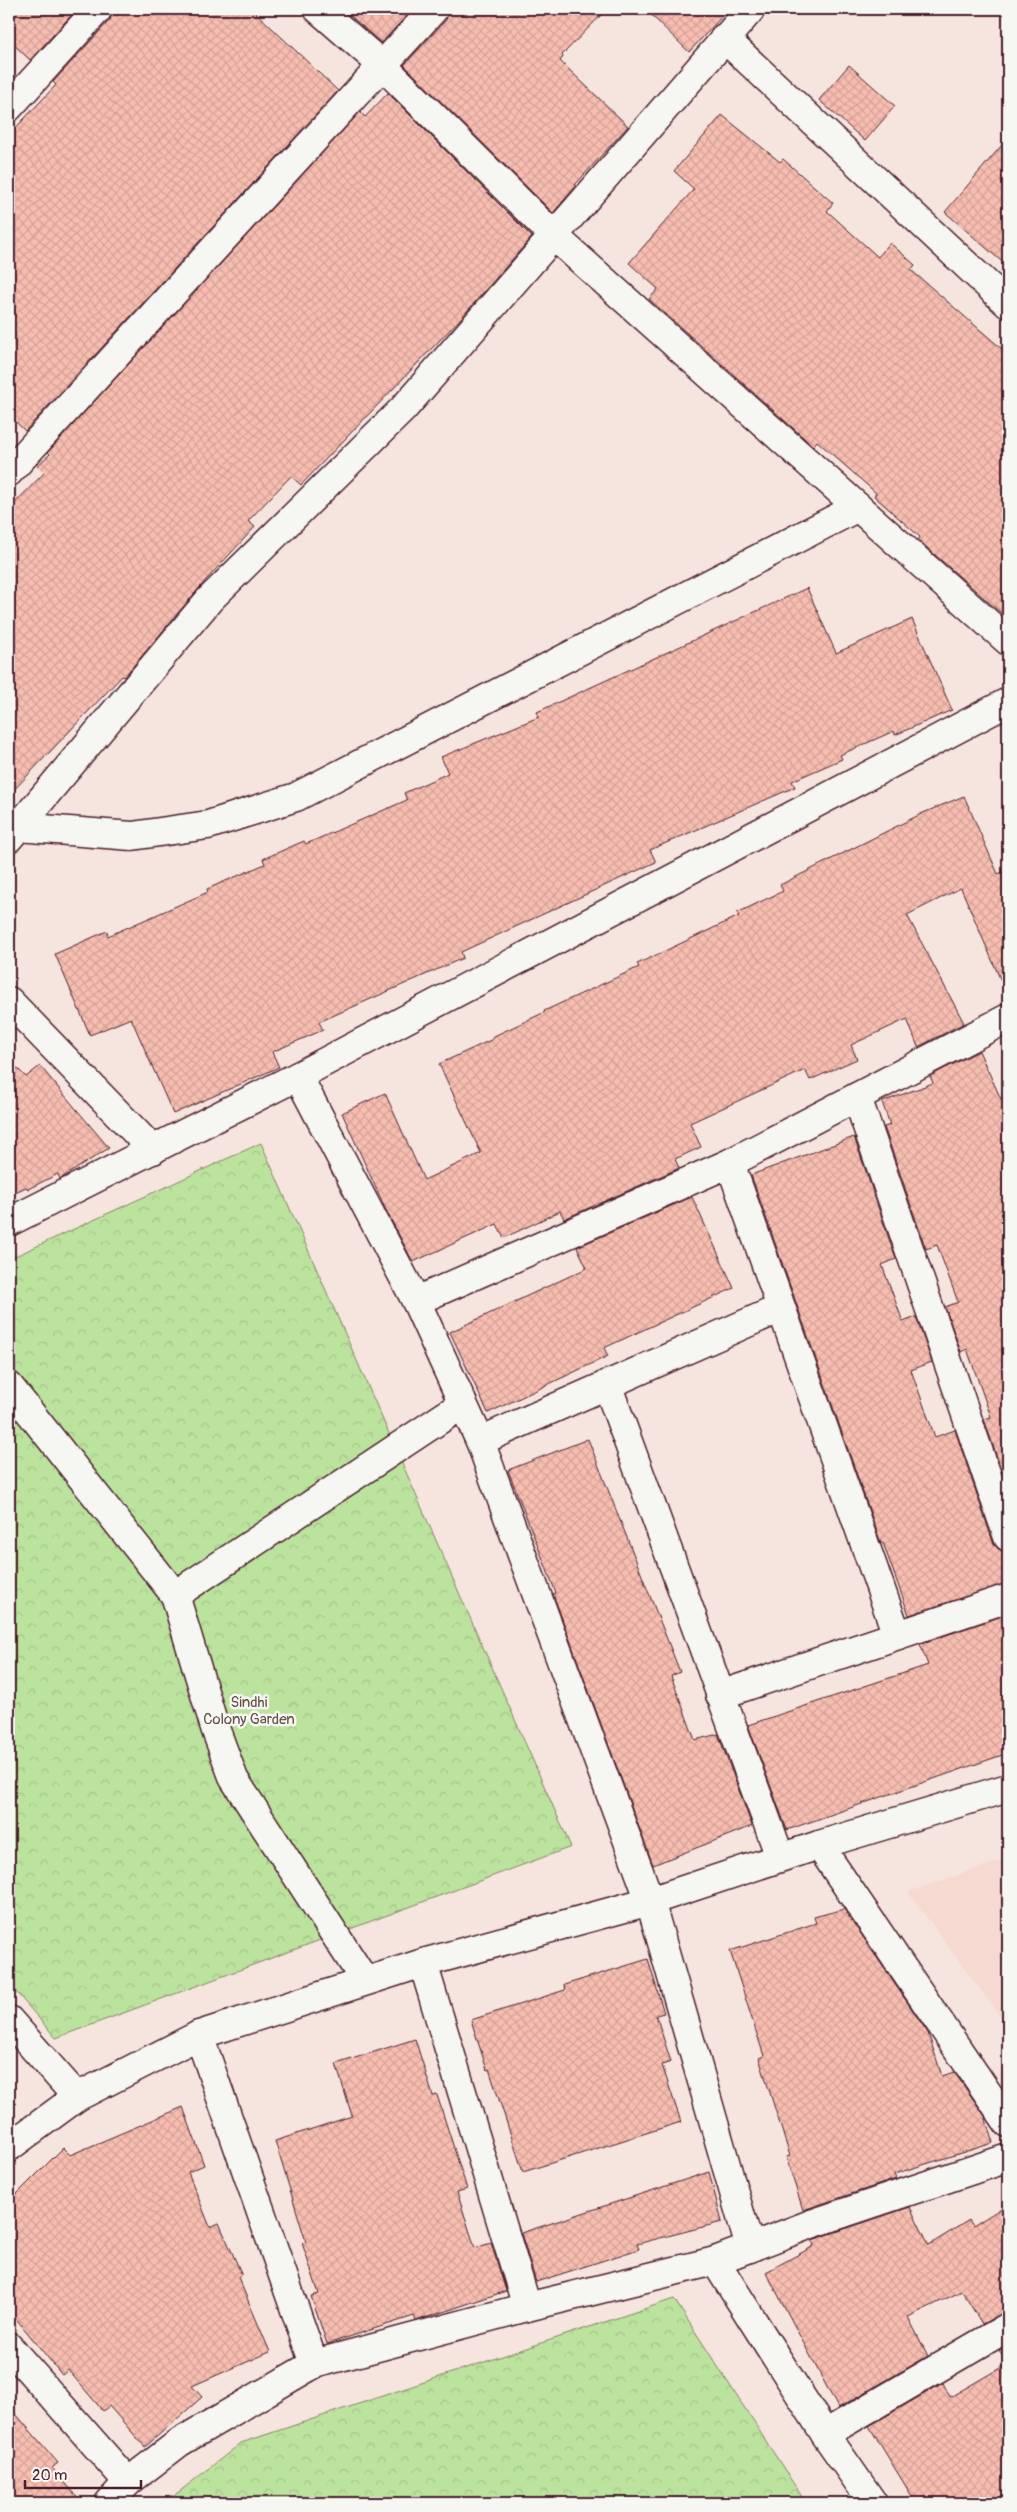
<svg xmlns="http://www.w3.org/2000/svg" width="1017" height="2512" font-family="Pangolin,sans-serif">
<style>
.built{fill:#f6d9d0}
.park{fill:url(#park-crowns);stroke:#838164}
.building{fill:url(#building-cross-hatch);stroke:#4a1f2b}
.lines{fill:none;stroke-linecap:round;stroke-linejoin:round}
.minor-casing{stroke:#4a1f2b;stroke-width:31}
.minor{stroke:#f6f6f2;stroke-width:28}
.labels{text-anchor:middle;stroke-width:5;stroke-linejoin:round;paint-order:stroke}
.park-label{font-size:15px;fill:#665048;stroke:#f6f6f2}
</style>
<defs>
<pattern id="park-crowns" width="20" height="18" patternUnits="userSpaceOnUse" patternTransform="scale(1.25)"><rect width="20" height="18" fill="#bce39e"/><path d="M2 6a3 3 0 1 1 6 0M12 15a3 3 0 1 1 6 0" fill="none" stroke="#a3c288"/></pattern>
<pattern id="building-cross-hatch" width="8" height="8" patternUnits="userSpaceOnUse" patternTransform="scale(1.25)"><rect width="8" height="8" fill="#f7bdb0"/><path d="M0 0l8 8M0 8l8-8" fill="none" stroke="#d5a298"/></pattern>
</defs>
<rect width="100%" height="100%" fill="#f6e5de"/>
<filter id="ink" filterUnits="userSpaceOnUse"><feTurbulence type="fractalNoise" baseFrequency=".02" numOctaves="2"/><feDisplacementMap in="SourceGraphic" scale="10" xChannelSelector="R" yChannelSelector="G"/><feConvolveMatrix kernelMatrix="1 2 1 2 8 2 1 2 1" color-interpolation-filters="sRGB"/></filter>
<g filter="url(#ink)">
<path class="built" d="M 1008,1858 L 1008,2027 L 908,1892 Z"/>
<g class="park">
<path d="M 261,1143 L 571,1847 L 56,2038 L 9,1984 L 9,1259 Z"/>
<path d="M 674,2299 L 806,2503 L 165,2503 L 241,2443 Z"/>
</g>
<g class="building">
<path d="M 9,9 L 77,9 L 30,60 L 9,40 Z"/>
<path d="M 113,9 L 252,9 L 338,91 L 25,431 L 9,415 L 9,135 L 56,85 L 53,82 L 110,20 Z"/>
<path d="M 343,9 L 413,9 L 381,43 Z"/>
<path d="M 449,9 L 607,9 L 562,55 L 563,57 L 560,61 L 628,126 L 575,185 L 576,186 L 553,213 L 404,65 L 446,20 Z"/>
<path d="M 645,9 L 729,9 L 689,52 Z"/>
<path d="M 849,65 L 895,106 L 865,141 L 819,100 Z"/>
<path d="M 388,93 L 532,237 L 461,318 L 301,485 L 291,476 L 248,521 L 255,527 L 206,580 L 124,677 L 122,676 L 9,795 L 9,509 L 44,473 L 37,466 L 50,454 L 48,452 L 360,112 L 365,117 Z"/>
<path d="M 722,115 L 780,162 L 783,159 L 833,203 L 827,211 L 878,257 L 890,243 L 915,265 L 911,270 L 1008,354 L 1008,619 L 918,540 L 920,537 L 874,496 L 876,493 L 817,441 L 813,446 L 649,299 L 658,289 L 629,263 L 694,189 L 674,171 Z"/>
<path d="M 1008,138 L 1008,267 L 945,212 Z"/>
<path d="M 807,588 L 836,653 L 912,619 L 952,710 L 895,735 L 894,731 L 840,755 L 842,759 L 792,781 L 795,787 L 650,850 L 656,862 L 461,952 L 463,958 L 319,1022 L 323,1030 L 272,1052 L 279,1067 L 173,1114 L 131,1018 L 90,1035 L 55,954 L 107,931 L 108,936 L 208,892 L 207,889 L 265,864 L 263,859 L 304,841 L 306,844 L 407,800 L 404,793 L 448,773 L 441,757 L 539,717 L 537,712 Z"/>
<path d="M 964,796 L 998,874 L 1008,870 L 1008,997 L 961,888 L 907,915 L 964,1023 L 918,1047 L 907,1019 L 851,1045 L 857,1059 L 810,1080 L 805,1070 L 690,1123 L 701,1147 L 675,1159 L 679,1168 L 564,1219 L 560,1211 L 504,1238 L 497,1224 L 413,1262 L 385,1208 L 342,1113 L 385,1093 L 424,1180 L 481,1153 L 439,1064 L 493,1039 L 492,1037 L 545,1012 L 544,1011 L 639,967 L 637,964 L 739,916 L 737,913 L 783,891 L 780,885 L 923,813 Z"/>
<path d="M 979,1051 L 1001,1099 L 1008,1096 L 1008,1490 L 984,1419 L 991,1417 L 967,1349 L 961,1352 L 945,1307 L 958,1302 L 937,1245 L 926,1249 L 884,1127 L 890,1125 L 882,1102 L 933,1083 L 930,1076 Z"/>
<path d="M 9,1060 L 26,1077 L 40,1066 L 109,1148 L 60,1179 L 58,1174 L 28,1189 L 26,1187 L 9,1195 Z"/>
<path d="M 854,1137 L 896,1259 L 882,1265 L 903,1322 L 916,1317 L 932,1362 L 911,1370 L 935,1437 L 955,1430 L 993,1542 L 998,1549 L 1008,1552 L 1008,1583 L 909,1615 L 883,1543 L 881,1543 L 751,1175 Z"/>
<path d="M 692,1197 L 734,1288 L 604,1348 L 608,1356 L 488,1413 L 450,1332 L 587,1268 L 577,1247 Z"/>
<path d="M 588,1439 L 680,1672 L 671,1676 L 695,1740 L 718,1734 L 752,1826 L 653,1865 L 553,1594 L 556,1593 L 508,1470 Z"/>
<path d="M 1008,1614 L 1008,1753 L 787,1830 L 748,1725 L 928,1665 L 920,1644 Z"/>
<path d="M 844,1909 L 928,2033 L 942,2076 L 954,2072 L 985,2116 L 993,2143 L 894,2174 L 896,2179 L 803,2210 L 786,2157 L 790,2156 L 759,2058 L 764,2056 L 730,1951 L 816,1923 L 814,1917 Z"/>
<path d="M 648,1959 L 664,2013 L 656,2015 L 671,2062 L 662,2065 L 681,2122 L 523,2172 L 489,2069 L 487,2070 L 471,2020 L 565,1990 L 564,1985 Z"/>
<path d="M 415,2039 L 433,2096 L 437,2095 L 467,2189 L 457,2192 L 475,2248 L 491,2243 L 506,2291 L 416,2321 L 414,2316 L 327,2344 L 311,2296 L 319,2294 L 302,2243 L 306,2242 L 275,2141 L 352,2116 L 336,2064 Z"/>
<path d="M 183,2107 L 204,2165 L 188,2172 L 210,2227 L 219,2223 L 242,2275 L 238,2277 L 270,2352 L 192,2386 L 202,2397 L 145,2447 L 109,2406 L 103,2411 L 68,2370 L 62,2375 L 9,2310 L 9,2202 L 63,2148 L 70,2155 Z"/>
<path d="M 709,2172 L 722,2222 L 637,2244 L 639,2249 L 536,2282 L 521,2233 Z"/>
<path d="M 1008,2204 L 1008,2311 L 982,2324 L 962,2291 L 908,2317 L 928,2356 L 838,2408 L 766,2272 L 814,2246 L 812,2240 L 910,2207 L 929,2245 L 969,2220 L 973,2226 Z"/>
<path d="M 1008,2345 L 1008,2503 L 916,2503 L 869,2426 L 943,2383 L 950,2397 L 1007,2364 L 999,2350 Z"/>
<path d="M 9,2406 L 58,2463 L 52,2468 L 83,2503 L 9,2503 Z"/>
</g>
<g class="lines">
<defs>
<g id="minor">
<path d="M 318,9 L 381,64 L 554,236 L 1008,641"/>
<path d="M 724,38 L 1008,304"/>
<path d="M 9,107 L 98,9"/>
<path d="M 9,472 L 434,9"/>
<path d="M 18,827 L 132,836 L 208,825 L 296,797 L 858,507"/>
<path d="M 9,838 L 210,599 L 403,409 L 751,9"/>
<path d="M 9,1001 L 153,1150"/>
<path d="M 298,1076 L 416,1301 L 480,1441 L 650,1901 L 750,2248"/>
<path d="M 857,1097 L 1008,1537"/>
<path d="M 730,1163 L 897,1635"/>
<path d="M 9,1222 L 298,1076 L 1008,702"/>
<path d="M 416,1301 L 730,1163 L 1008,1018"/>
<path d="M 607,1384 L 780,1857"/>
<path d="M 9,1386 L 175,1595 L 215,1728 L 234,1779 L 365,1981"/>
<path d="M 480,1441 L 781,1308"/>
<path d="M 175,1595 L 463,1404"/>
<path d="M 720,1695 L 1008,1598"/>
<path d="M 819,1845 L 1008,2123"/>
<path d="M 423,1963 L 527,2307"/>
<path d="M 9,2020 L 77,2097"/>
<path d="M 199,2035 L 314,2364"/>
<path d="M 9,2147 L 77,2097 L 199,2035 L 423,1963 L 650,1901 L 819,1845 L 1008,1788"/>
<path d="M 715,2261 L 825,2434 L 873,2503"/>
<path d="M 9,2347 L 128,2482"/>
<path d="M 825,2434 L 1008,2327"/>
<path d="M 109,2503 L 128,2482 L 180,2442 L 314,2364 L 527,2307 L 715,2261 L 811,2224 L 1008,2158"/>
</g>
</defs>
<use href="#minor" class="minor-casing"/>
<use href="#minor" class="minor"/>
</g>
</g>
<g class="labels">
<g class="park-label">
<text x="249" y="1707">Sindhi<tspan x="249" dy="17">Colony Garden</tspan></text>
</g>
</g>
<rect width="1017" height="2512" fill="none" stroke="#f6f6f2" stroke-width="30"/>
<rect x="15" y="15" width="987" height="2482" fill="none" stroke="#4a1f2b" stroke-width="2" filter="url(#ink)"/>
<path d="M25 2480v8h116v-8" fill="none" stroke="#4a1f2b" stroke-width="2.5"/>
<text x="32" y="2480" font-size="15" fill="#4a1f2b" stroke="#f6f6f2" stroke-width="4" paint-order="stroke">20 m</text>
</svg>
